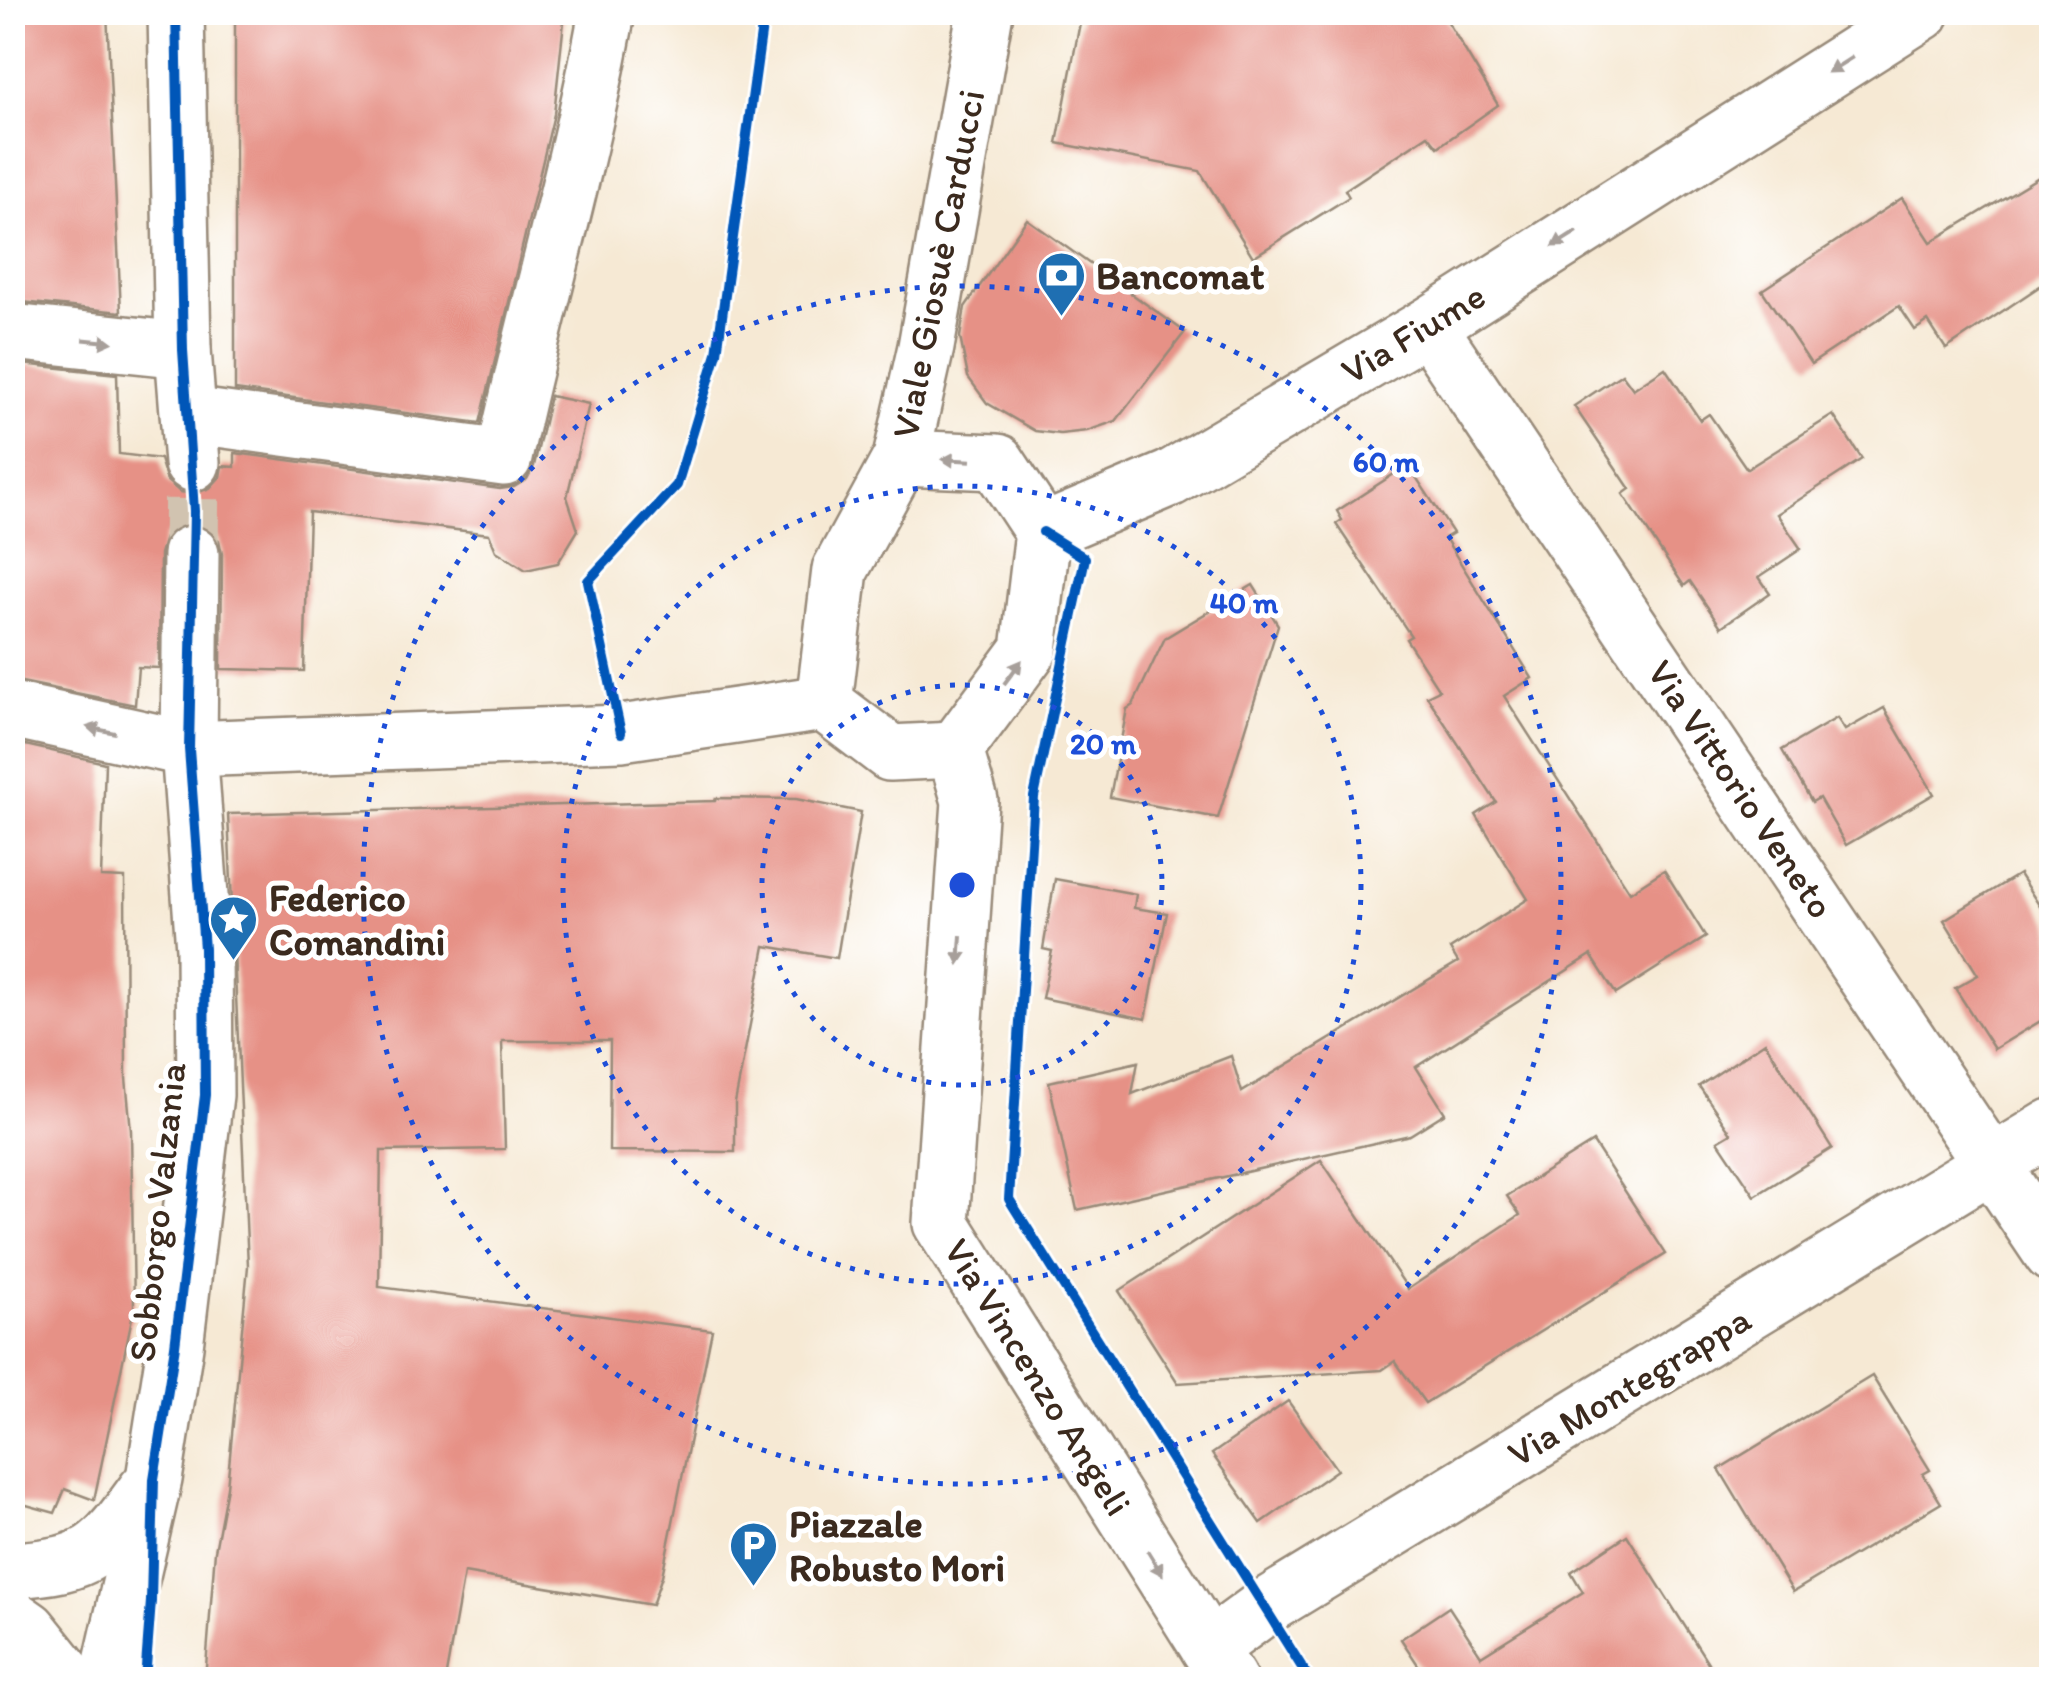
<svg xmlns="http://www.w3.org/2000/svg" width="2064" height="1692" font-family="Itim,sans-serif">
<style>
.building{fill:#e69186}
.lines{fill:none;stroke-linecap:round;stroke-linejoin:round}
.minor-tunnel{stroke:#d1c3b0;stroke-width:55;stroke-dasharray:55 28;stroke-linecap:butt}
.minor-casing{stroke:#988a79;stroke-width:60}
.minor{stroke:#fff;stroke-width:55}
.cycleway-casing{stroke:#fff;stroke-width:16}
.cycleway{stroke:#0057b8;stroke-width:10}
.oneway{fill:#a79f9a}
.ring{fill:none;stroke:#1d4ed8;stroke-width:5;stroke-dasharray:5 10}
.labels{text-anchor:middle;stroke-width:10;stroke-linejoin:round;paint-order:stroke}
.street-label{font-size:38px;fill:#3b2a1e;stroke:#fff}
.poi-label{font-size:38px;font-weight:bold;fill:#3b2a1e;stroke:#fff;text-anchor:start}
.centre{fill:#1d4ed8;stroke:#fff;stroke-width:5}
.ring-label{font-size:30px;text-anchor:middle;font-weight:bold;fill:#1d4ed8;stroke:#fff;stroke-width:10;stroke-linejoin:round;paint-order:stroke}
</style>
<rect width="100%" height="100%" fill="#fff"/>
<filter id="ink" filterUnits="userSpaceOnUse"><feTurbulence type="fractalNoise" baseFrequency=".01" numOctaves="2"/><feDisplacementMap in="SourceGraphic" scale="20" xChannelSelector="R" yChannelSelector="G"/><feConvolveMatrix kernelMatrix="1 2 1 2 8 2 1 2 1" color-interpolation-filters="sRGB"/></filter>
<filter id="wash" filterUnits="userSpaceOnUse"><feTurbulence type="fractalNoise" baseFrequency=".0048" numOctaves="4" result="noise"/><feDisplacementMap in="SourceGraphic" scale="40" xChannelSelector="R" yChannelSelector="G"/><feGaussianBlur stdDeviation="2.25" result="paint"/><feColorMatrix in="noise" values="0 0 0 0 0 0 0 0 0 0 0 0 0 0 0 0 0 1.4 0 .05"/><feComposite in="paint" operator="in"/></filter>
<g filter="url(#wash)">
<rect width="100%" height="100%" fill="#f6e9d4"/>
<g id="blocks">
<g class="building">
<path d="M 12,12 L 107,12 L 121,312 L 12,301 Z"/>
<path d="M 235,12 L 565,12 L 554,114 L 480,423 L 235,390 Z"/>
<path d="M 1082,12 L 1442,12 L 1498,105 L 1438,147 L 1428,135 L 1345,190 L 1349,197 L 1253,257 L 1200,171 L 1057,143 Z"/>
<path d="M 2052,169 L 2052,278 L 1946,349 L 1928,321 L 1915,330 L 1899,306 L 1811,364 L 1762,290 L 1902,198 L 1931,242 Z"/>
<path d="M 1027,219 L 1185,332 L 1116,421 L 1087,431 L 1060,434 L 1035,431 L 987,403 L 968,377 L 960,337 L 965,307 Z"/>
<path d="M 12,363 L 117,374 L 119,454 L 160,459 L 167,481 L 180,492 L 194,494 L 210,488 L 220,477 L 222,466 L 235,467 L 235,453 L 500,489 L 514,487 L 527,479 L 534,466 L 550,396 L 589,404 L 567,497 L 578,530 L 558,563 L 526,570 L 496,551 L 489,534 L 309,512 L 304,671 L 221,669 L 222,554 L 219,540 L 206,527 L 190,523 L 177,526 L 165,537 L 160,554 L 159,668 L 138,667 L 135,705 L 12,680 Z"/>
<path d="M 1665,368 L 1700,420 L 1709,414 L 1747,469 L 1833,415 L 1862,459 L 1777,514 L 1801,549 L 1759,577 L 1770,593 L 1721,627 L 1690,581 L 1684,586 L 1623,494 L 1630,489 L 1574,406 L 1622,374 L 1633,389 Z"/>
<path d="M 1408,465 L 1453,533 L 1445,538 L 1532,678 L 1504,696 L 1630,892 L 1664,870 L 1706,937 L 1616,994 L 1591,955 L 1416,1067 L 1445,1113 L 1410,1135 L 1077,1210 L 1049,1082 L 1138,1062 L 1132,1094 L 1231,1056 L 1242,1092 L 1458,962 L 1450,949 L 1528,899 L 1476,815 L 1496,802 L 1427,696 L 1439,690 L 1406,639 L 1411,636 L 1336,524 L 1342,520 L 1337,511 Z"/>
<path d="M 1253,585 L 1278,625 L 1218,818 L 1110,797 L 1127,709 L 1133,705 L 1165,638 Z"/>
<path d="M 1884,708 L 1934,794 L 1846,845 L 1819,798 L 1812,802 L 1782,750 L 1837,718 L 1845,730 Z"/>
<path d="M 12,742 L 105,763 L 101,877 L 125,878 L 126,1078 L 131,1131 L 134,1308 L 94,1500 L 65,1489 L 55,1513 L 12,1501 Z"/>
<path d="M 716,798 L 796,799 L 861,812 L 837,958 L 765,946 L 735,1103 L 735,1152 L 609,1151 L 610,1041 L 502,1041 L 505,1149 L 381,1151 L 379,1287 L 712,1330 L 662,1576 L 652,1605 L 464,1573 L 445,1680 L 205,1680 L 215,1551 L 227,1487 L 248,1266 L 228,814 L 715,801 Z"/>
<path d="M 2019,874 L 2052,925 L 2052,1014 L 1994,1049 L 1955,988 L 1978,975 L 1944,920 Z"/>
<path d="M 1055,879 L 1136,894 L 1134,908 L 1167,913 L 1146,1019 L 1042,998 L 1052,951 L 1043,949 Z"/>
<path d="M 1765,1042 L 1832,1148 L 1755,1196 L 1718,1141 L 1731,1133 L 1699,1086 Z"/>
<path d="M 1593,1142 L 1666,1254 L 1425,1403 L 1395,1361 L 1382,1370 L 1178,1383 L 1119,1291 L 1321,1160 L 1408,1289 L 1520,1215 L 1507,1196 Z"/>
<path d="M 1872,1376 L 1930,1470 L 1923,1474 L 1941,1503 L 1793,1592 L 1719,1469 Z"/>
<path d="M 1288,1401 L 1337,1470 L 1261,1523 L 1212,1454 Z"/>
<path d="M 1627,1535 L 1719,1680 L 1428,1680 L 1401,1639 L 1449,1607 L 1481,1656 L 1583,1592 L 1571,1572 Z"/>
</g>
</g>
</g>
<g filter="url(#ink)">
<use href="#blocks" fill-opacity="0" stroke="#988a79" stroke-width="2.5"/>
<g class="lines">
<path class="minor-tunnel" d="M 191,554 L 192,463"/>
<defs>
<g id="minor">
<path d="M 176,12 L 183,350 L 192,463"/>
<path d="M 1428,326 L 2052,1254"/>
<path d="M 12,332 L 183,350"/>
<path d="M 189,415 L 504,458 C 536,309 580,163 607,12"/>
<path d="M 901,458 L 997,462 L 1043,532"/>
<path d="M 1043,532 L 1171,478 L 1428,326 L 1922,12"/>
<path d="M 824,703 L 840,570 L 901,458 L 926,347 L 985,12"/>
<path d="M 824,703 L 890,753 L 955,750"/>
<path d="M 12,710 L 189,749 L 621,733 L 824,703"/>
<path d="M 955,750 L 970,801 L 941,1223 L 1229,1680"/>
<path d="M 955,750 L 1029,650 L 1043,532"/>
<path d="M 12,1570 C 92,1565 101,1552 146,1490"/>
<path d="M 12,1617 L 29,1629 L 70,1680"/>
<path d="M 1209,1648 L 1265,1607 L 2052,1127"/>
<path d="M 108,1680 L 154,1479 L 175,1346 L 205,1095 L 204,949 L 189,749 L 191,554"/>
</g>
</defs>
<use href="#minor" class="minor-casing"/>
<use href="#minor" class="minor"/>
<defs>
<g id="cycleway">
<path d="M 1043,532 L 1085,558 L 1034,797 L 1009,1199 L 1310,1680"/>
<path d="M 621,733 L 588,581 L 677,485 L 717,353 L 764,12"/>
<path d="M 145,1680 L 151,1601 L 154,1479 L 175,1346 L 205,1095 L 204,949 L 189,749 L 194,511 L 183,350 L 176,12"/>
</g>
</defs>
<use href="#cycleway" class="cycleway-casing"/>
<use href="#cycleway" class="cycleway"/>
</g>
<defs><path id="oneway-solid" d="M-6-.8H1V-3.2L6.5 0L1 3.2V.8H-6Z" transform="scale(2.5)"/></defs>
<g class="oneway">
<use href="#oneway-solid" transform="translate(1840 65) rotate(148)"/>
<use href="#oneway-solid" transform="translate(1565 239) rotate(148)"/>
<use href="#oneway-solid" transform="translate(98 341) rotate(6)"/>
<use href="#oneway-solid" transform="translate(956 460) rotate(-177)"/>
<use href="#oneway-solid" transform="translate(1013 672) rotate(-53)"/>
<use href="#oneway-solid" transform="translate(101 730) rotate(-168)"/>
<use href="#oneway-solid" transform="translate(960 950) rotate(94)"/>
<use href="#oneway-solid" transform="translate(1155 1563) rotate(58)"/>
</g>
</g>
<g class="ring">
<circle cx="962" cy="885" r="200"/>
<circle cx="962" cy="885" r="399"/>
<circle cx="962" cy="885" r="599"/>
</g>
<defs>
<symbol id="bank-pin" viewBox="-11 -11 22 30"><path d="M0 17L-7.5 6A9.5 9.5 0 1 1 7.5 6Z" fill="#1f6fb2" stroke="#fff"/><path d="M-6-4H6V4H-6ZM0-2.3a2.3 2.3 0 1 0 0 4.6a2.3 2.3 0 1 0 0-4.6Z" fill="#fff"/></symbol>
<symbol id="sight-pin" viewBox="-11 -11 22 30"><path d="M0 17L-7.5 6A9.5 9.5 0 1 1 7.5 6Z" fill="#1f6fb2" stroke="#fff"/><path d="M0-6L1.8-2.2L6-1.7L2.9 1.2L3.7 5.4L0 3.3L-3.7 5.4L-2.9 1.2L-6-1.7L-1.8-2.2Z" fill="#fff"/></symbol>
<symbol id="parking-pin" viewBox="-11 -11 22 30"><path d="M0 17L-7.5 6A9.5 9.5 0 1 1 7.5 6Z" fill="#1f6fb2" stroke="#fff"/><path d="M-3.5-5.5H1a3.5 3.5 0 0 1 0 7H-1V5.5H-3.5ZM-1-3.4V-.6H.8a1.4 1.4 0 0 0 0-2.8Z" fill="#fff"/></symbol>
</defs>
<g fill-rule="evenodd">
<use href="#bank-pin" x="1034" y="248" width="55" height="75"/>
<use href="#sight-pin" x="206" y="892" width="55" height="75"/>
<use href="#parking-pin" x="726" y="1518" width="55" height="75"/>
</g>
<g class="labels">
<g class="street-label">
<text transform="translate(938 264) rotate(-79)" y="13">Viale Giosuè Carducci</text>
<text transform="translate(1413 333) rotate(-31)" y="13">Via Fiume</text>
<text transform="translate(1741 789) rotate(56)" y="13">Via Vittorio Veneto</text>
<text transform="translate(157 1212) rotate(-84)" y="13">Sobborgo Valzania</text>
<text transform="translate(1038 1377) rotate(58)" y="13">Via Vincenzo Angeli</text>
<text transform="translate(1629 1386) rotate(-31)" y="13">Via Montegrappa</text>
</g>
<g class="poi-label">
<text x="1096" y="289">Bancomat</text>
<text x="269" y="911">Federico<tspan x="269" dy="44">Comandini</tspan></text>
<text x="789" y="1537">Piazzale<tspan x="789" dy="44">Robusto Mori</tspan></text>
</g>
</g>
<circle cx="962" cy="885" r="15" class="centre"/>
<g class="ring-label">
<text x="1386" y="472">60 m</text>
<text x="1244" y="613">40 m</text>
<text x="1103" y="754">20 m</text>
</g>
<rect width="2064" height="1692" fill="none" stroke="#fff" stroke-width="50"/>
</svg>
